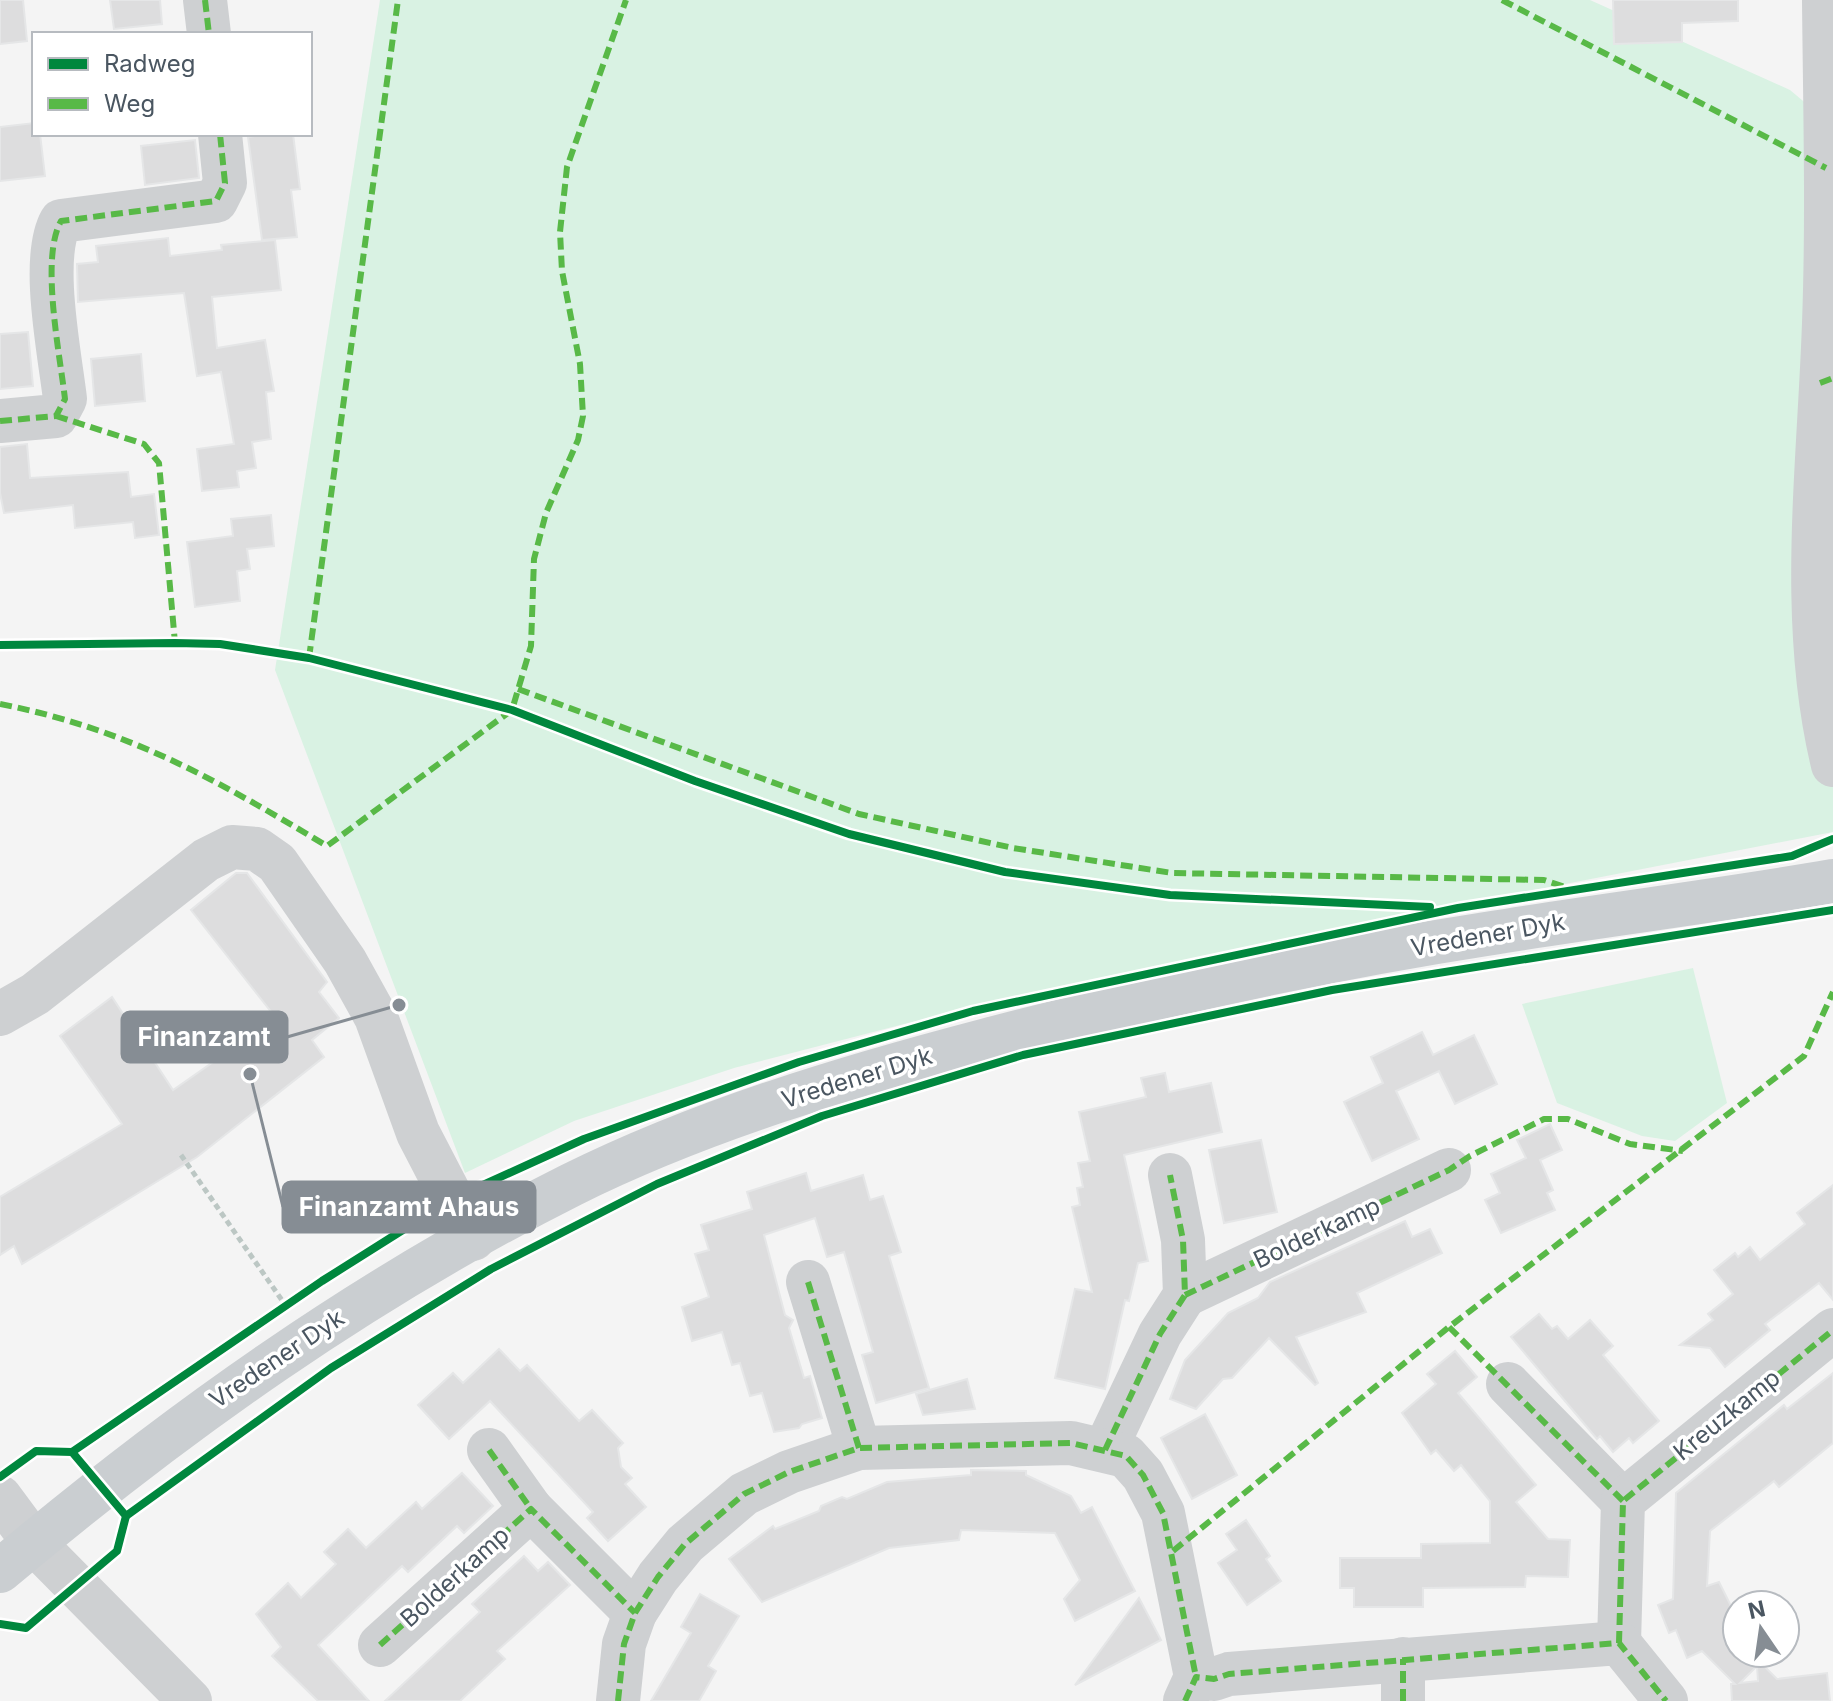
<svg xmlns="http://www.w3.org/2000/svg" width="1833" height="1701" font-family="Inter,sans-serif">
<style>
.green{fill:#d9f2e3}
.building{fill:#ddddde;stroke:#e5e6e7;stroke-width:2;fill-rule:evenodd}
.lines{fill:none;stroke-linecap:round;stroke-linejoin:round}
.path{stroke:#bcc7c4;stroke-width:5;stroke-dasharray:6 4;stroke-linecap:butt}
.minor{stroke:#ced0d2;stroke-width:44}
.major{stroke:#caced1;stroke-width:44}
.quiet{stroke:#58b947;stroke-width:6;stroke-dasharray:12 6;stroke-linecap:butt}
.cycleway-casing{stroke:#fff;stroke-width:13}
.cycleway{stroke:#00873e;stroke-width:8}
.labels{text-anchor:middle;stroke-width:7;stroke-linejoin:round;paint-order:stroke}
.street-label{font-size:24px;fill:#4a5661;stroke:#fff}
.leader{fill:none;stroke:#868d94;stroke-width:3}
.callout-dot{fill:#868d94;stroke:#fff;stroke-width:3}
.callout{fill:#868d94;stroke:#868d94;stroke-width:3}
.callout-label{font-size:26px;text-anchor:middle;font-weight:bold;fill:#fff}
</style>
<rect width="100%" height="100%" fill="#f4f4f4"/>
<g class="green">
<path d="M 380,0 L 1590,0 L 1790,90 L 1833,126 L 1833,832 L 1288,938 L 908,1023 L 734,1068 L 574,1121 L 465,1173 L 275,670 Z"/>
<path d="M 1693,968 L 1727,1103 L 1675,1141 L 1642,1136 L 1557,1103 L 1522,1004 Z"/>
</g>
<g class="building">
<path d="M 0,0 L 23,0 L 27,41 L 0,44 Z"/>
<path d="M 110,0 L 160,0 L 162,24 L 114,29 Z"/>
<path d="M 1613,0 L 1738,0 L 1738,21 L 1682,23 L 1682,42 L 1614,44 Z"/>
<path d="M 34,123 L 34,134 L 40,134 L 45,176 L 0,181 L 0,127 Z"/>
<path d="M 267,134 L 293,134 L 300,189 L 291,190 L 297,237 L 262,240 L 248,137 Z"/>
<path d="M 195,140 L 199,178 L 145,185 L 141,146 Z"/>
<path d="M 168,238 L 170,256 L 222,250 L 221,245 L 275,240 L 281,290 L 212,297 L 217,348 L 265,340 L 274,391 L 266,392 L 271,439 L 252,442 L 256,468 L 237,471 L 239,487 L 202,491 L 197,449 L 234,444 L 221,372 L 197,376 L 184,293 L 78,302 L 77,264 L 98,262 L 96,246 Z"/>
<path d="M 28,332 L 33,386 L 0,389 L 0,334 Z"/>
<path d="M 141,354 L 145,401 L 95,406 L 91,359 Z"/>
<path d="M 27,444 L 30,478 L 128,472 L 131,497 L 154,494 L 159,535 L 135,538 L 133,522 L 75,528 L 73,505 L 4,513 L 0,493 L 0,447 Z"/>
<path d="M 271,515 L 274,546 L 247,549 L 250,569 L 237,571 L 240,601 L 195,607 L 187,542 L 233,536 L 231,519 Z"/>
<path d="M 236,873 L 247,873 L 327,982 L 319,992 L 339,1018 L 312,1040 L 324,1057 L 197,1157 L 22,1264 L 14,1246 L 0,1255 L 0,1197 L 122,1124 L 60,1036 L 112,997 L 173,1090 L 276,1018 L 191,910 Z"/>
<path d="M 1422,1032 L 1433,1055 L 1474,1035 L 1497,1084 L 1455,1104 L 1439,1071 L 1396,1091 L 1419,1139 L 1372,1161 L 1344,1102 L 1383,1083 L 1371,1057 Z"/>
<path d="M 1165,1073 L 1169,1092 L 1211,1083 L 1222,1132 L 1124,1155 L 1148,1261 L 1138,1263 L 1129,1301 L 1125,1300 L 1105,1389 L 1055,1378 L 1075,1289 L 1092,1292 L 1072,1207 L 1080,1205 L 1077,1188 L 1083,1187 L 1078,1163 L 1090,1161 L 1079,1112 L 1146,1097 L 1141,1078 Z"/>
<path d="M 1550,1124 L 1562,1150 L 1540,1160 L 1553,1190 L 1547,1193 L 1555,1210 L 1501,1233 L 1485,1200 L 1500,1193 L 1491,1174 L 1526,1158 L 1517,1140 Z"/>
<path d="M 1261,1140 L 1277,1212 L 1224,1223 L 1209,1150 Z"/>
<path d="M 806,1173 L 811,1191 L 863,1175 L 870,1200 L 883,1196 L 901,1252 L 889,1256 L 929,1388 L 876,1403 L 862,1355 L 873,1352 L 844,1252 L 827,1257 L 815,1218 L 764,1235 L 785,1315 L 793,1320 L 789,1328 L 804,1378 L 810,1376 L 822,1418 L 802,1424 L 799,1428 L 774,1432 L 762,1393 L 750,1396 L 740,1363 L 732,1365 L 722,1332 L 692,1341 L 682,1307 L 709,1297 L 695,1254 L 709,1250 L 701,1225 L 752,1209 L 747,1192 Z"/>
<path d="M 1833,1185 L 1833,1300 L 1819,1283 L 1765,1324 L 1770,1330 L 1725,1367 L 1710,1348 L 1680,1345 L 1713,1320 L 1708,1314 L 1733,1294 L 1714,1270 L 1735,1253 L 1738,1257 L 1750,1247 L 1760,1260 L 1805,1224 L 1797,1213 Z"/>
<path d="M 1405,1221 L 1412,1237 L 1430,1229 L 1442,1253 L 1357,1293 L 1366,1312 L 1296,1337 L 1318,1383 L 1315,1385 L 1269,1338 L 1232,1378 L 1223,1379 L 1196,1409 L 1170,1399 L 1185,1360 L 1228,1313 L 1258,1298 L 1270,1282 Z"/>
<path d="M 1539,1314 L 1552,1329 L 1557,1326 L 1568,1339 L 1590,1320 L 1613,1346 L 1603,1355 L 1659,1421 L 1633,1443 L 1629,1438 L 1613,1452 L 1600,1436 L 1597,1439 L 1511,1337 Z"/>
<path d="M 499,1349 L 520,1371 L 527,1365 L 579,1421 L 592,1410 L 623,1443 L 618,1448 L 621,1467 L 632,1478 L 625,1484 L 646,1507 L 608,1541 L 587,1518 L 593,1512 L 490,1401 L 449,1439 L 418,1405 L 453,1373 L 463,1383 Z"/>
<path d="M 1455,1351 L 1477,1377 L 1458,1393 L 1536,1485 L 1516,1502 L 1548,1539 L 1570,1540 L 1568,1577 L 1526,1576 L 1525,1587 L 1423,1588 L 1423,1607 L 1354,1607 L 1354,1588 L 1340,1588 L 1340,1558 L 1421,1558 L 1421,1544 L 1490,1543 L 1490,1501 L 1461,1465 L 1454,1471 L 1436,1450 L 1431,1454 L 1402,1413 L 1436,1384 L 1427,1374 Z"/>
<path d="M 1833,1373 L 1833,1443 L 1779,1487 L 1774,1481 L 1710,1531 L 1707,1586 L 1719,1582 L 1737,1618 L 1737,1653 L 1769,1653 L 1760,1662 L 1777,1679 L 1827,1673 L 1830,1701 L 1732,1701 L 1731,1684 L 1735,1684 L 1702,1651 L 1687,1658 L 1676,1630 L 1669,1633 L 1658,1605 L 1673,1599 L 1676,1493 L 1784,1405 L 1787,1409 ZM 1757,1666 L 1758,1681 L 1740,1683 Z"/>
<path d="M 967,1379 L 975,1409 L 923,1415 L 916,1394 Z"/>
<path d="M 1205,1414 L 1237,1475 L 1192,1499 L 1161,1438 Z"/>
<path d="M 971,1470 L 1026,1471 L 1026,1475 L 1071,1496 L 1081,1513 L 1092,1507 L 1135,1591 L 1075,1621 L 1064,1599 L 1080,1580 L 1055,1533 L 961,1530 L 959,1540 L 889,1548 L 762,1602 L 729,1559 L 773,1526 L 775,1529 L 819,1511 L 821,1506 L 842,1497 L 847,1499 L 887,1482 L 971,1475 Z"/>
<path d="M 462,1473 L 493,1506 L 464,1533 L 457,1526 L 408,1572 L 402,1566 L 318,1645 L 369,1701 L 318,1701 L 272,1656 L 281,1647 L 256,1614 L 288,1583 L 301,1598 L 336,1564 L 324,1552 L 348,1529 L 366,1548 L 416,1502 L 422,1509 Z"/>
<path d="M 1246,1520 L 1270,1556 L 1266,1559 L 1281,1581 L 1247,1605 L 1218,1563 L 1237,1550 L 1226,1534 Z"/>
<path d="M 524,1556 L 538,1571 L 548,1562 L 570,1585 L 497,1651 L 505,1659 L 460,1701 L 385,1701 L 480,1612 L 472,1604 Z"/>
<path d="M 700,1594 L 739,1616 L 708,1666 L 716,1671 L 699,1701 L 651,1701 L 691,1633 L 681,1627 Z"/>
<path d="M 1139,1598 L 1161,1640 L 1075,1685 Z"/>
</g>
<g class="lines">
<path class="path" d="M 181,1155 L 286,1306"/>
<g class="minor">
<path d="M 205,0 L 209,34"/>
<path d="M 1824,0 C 1825,108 1828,215 1824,323 C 1819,470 1798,620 1833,765"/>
<path d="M 0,421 L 56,416 L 65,399 C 60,355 40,258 61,221 L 216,201 L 225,183 L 220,134"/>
<path d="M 0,1014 L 35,994 L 206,860 L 232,847 L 257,849 L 277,863 L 345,961 L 376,1017 L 418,1133 L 473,1239"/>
<path d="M 808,1282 L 859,1448"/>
<path d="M 1185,1295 L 1449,1170"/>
<path d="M 1508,1384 L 1623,1501"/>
<path d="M 489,1450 L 531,1509"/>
<path d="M 1105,1450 L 1160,1334 L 1185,1295 L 1183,1240 L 1170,1175"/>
<path d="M 0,1497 L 34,1543 L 190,1701"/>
<path d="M 1619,1643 L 1623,1501 L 1833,1330"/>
<path d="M 380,1645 L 531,1509 L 635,1613"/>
<path d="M 618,1701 L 624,1644 L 635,1613 L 658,1577 L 685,1544 L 744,1494 L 789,1472 L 859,1448 L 1071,1443 L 1126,1456 L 1143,1475 L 1163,1513 L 1196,1677"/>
<path d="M 1185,1701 L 1196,1677 L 1214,1679 L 1229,1674 L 1619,1643 L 1666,1701"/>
<path d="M 1403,1701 L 1403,1659"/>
</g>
<path class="major" d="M 0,1571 C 177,1422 364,1289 571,1185 C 702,1120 846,1077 987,1040 C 1152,997 1318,960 1486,934 C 1602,915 1718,901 1833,881"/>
<g class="quiet">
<path d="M 205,0 L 209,34"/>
<path d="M 1502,0 L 1826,168"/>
<path d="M 1820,383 L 1833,378"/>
<path d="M 56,416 L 144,444 L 159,463 L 175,643"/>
<path d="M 0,421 L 56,416 L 65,399 C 60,355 40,258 61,221 L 216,201 L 225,183 L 220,134"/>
<path d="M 309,658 L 398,0"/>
<path d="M 518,689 L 859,814 L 1013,848 L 1172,873 L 1544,880 L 1568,888"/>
<path d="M 0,704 C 128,729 217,780 327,846 L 512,710 L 531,646 L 534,559 L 546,513 L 578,440 L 583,416 L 580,364 L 562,271 L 560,232 L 567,167 L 626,0"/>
<path d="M 808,1282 L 859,1448"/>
<path d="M 1185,1295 L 1449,1170 L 1470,1156 L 1544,1119 L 1568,1119 L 1630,1144 L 1683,1151"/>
<path d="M 1449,1327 L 1623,1501"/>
<path d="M 489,1450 L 531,1509"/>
<path d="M 1105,1450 L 1160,1334 L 1185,1295 L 1183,1240 L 1170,1175"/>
<path d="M 1173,1551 L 1449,1327 L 1804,1056 L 1833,992"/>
<path d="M 1619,1643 L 1623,1501 L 1833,1330"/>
<path d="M 380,1645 L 531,1509 L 635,1613"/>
<path d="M 618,1701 L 624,1644 L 635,1613 L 658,1577 L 685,1544 L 744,1494 L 789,1472 L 859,1448 L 1071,1443 L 1126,1456 L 1143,1475 L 1163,1513 L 1196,1677"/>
<path d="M 1185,1701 L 1196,1677 L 1214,1679 L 1229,1674 L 1619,1643 L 1666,1701"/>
<path d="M 1403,1701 L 1403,1659"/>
</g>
<defs>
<g id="cycleway">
<path d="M 0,645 L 175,643 L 220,644 L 309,658 L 512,710 L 695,781 L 849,834 L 1005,872 L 1170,895 L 1430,907"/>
<path d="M 72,1452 L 322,1281 L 452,1199 L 584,1139 L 799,1062 L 973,1011 L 1458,908 L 1792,856 L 1833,839"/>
<path d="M 0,1477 L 36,1451 L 72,1452 L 126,1516 L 117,1551 L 26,1628 L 0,1624"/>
<path d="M 126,1516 L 331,1368 L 491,1269 L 657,1184 L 822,1116 L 1023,1055 L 1332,990 L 1833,910"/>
</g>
</defs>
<use href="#cycleway" class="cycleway-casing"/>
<use href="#cycleway" class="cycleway"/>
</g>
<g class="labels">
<g class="street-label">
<text transform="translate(1488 935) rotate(-10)" y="8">Vredener Dyk</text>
<text transform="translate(857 1078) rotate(-17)" y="8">Vredener Dyk</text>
<text transform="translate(1317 1233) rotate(-25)" y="8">Bolderkamp</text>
<text transform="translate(277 1359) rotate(-34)" y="8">Vredener Dyk</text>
<text transform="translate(1727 1415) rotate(-39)" y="8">Kreuzkamp</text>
<text transform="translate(455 1577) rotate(-42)" y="8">Bolderkamp</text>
</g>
</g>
<path class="leader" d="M399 1005L287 1037M250 1074L283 1207"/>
<g class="callout-dot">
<circle cx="399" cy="1005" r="8"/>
<circle cx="250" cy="1074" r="8"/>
</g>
<g class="callout">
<rect x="122" y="1012" width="165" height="50" rx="8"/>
<rect x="283" y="1182" width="252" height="50" rx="8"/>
</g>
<g class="callout-label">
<text x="204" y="1046">Finanzamt</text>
<text x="409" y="1216">Finanzamt Ahaus</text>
</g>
<rect x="32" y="32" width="280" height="104" fill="#ffffff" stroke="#b7bbc0" stroke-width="2"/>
<rect x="48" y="58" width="40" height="12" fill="#00873e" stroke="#b7bbc0" stroke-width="2"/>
<text x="104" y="72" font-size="24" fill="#4a5661">Radweg</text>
<rect x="48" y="98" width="40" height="12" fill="#58b947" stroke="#b7bbc0" stroke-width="2"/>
<text x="104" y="112" font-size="24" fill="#4a5661">Weg</text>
<g transform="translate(1761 1629) rotate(347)"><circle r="38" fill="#ffffff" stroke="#b7bbc0" stroke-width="2"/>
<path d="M0-6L14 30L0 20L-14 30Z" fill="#868d94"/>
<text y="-12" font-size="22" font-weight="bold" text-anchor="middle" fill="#4a5661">N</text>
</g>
</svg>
